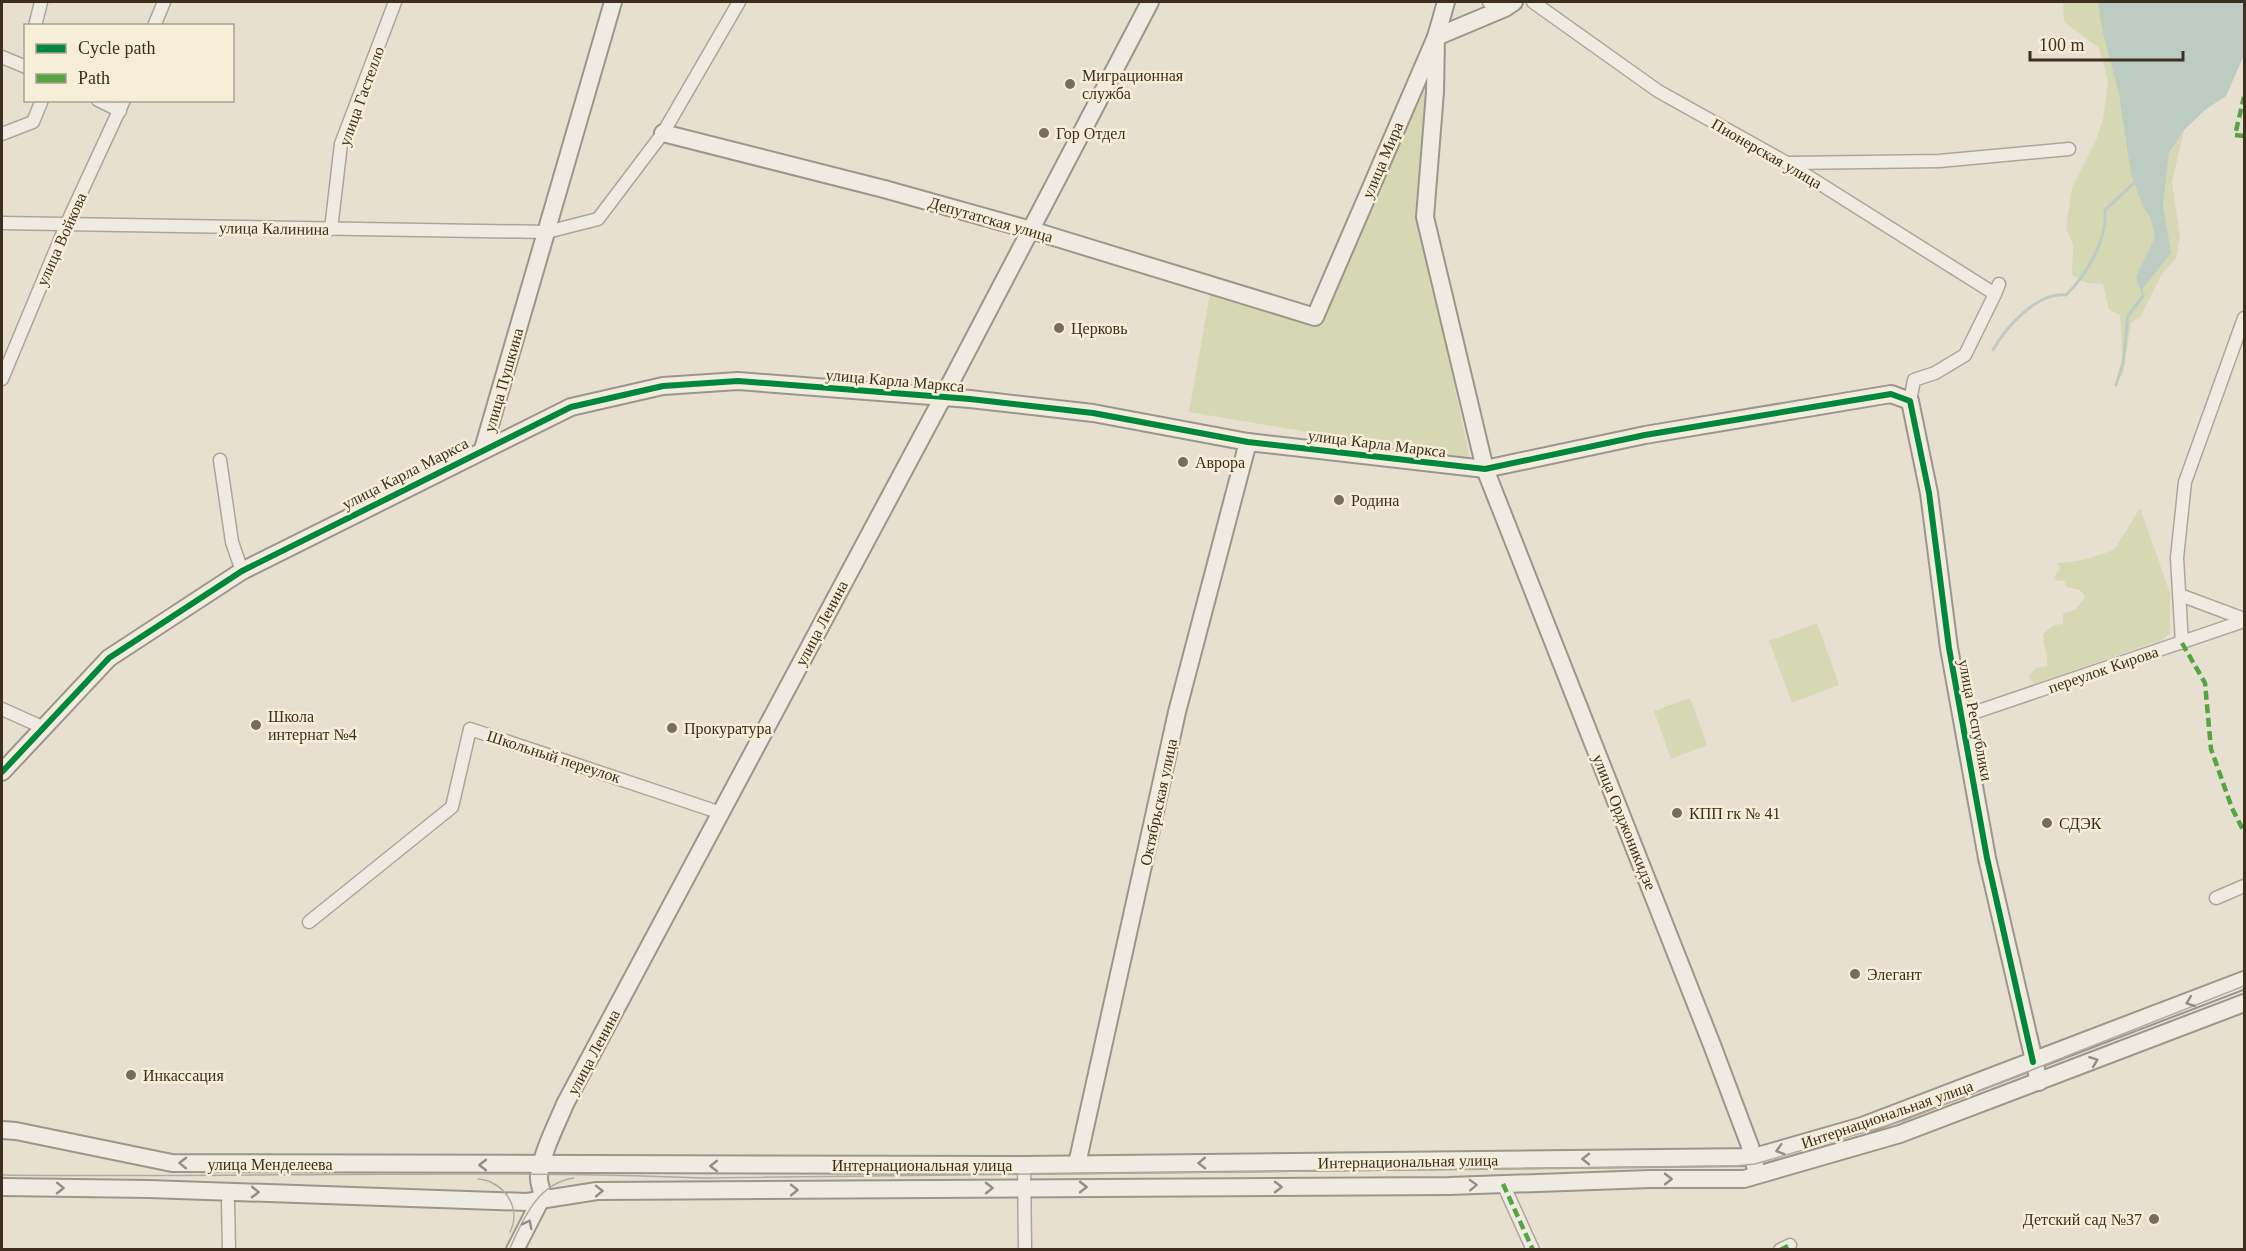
<svg xmlns="http://www.w3.org/2000/svg" width="2246" height="1251" font-family="'Times New Roman',serif">
<style>
.green{fill:#d6d7b3}
.water{fill:#bcccc2}
.lines{fill:none;stroke-linecap:round;stroke-linejoin:round}
.stream{stroke:#bcccc2;stroke-width:3}
.street-casing{stroke:#ada599;stroke-width:15}
.secondary-casing{stroke:#9c958a;stroke-width:20}
.street{stroke:#efebe3;stroke-width:12}
.secondary{stroke:#efebe3;stroke-width:16}
.tram{stroke:#afaaa2;stroke-width:1.5}
.quiet{stroke:#54a441;stroke-width:4.5;stroke-dasharray:9 4.5;stroke-linecap:butt}
.cycleway-casing{stroke:#f7eed8;stroke-width:10}
.cycleway{stroke:#00873e;stroke-width:6}
.oneway{stroke:#968c82}
.poi-dot{fill:#786c5e;stroke:#f7eed8;stroke-width:2}
.labels{text-anchor:middle;stroke-width:5;stroke-linejoin:round;paint-order:stroke}
.poi-label{font-size:16px;fill:#3d2e20;stroke:#f7eed8;text-anchor:start}
.street-label{font-size:16px;fill:#3d2e20;stroke:#f7eed8}
</style>
<rect width="100%" height="100%" fill="#e7e0d1"/>
<g class="green">
<path d="M 2063,2 L 2098,2 L 2119,94 L 2163,205 L 2169,153 L 2184,130 L 2172,182 L 2180,237 L 2176,258 L 2162,274 L 2140,317 L 2131,323 L 2123,374 L 2117,380 L 2123,356 L 2120,315 L 2109,310 L 2103,284 L 2087,283 L 2072,275 L 2073,245 L 2066,228 L 2072,188 L 2096,140 L 2103,119 L 2108,81 L 2099,48 L 2064,22 Z"/>
<path d="M 1419,84 L 1432,88 L 1419,220 L 1470,459 L 1189,412 L 1210,294 L 1319,325 Z"/>
<path d="M 2140,508 L 2170,593 L 2170,633 L 2164,639 L 2034,684 L 2028,676 L 2036,668 L 2047,666 C 2048,654 2043,646 2043,634 L 2054,625 L 2063,624 L 2063,614 L 2076,609 L 2085,597 L 2080,590 L 2066,587 L 2065,581 L 2057,581 L 2054,577 L 2060,568 L 2057,563 C 2078,563 2095,556 2114,550 Z"/>
<path d="M 1817,623 L 1839,685 L 1792,703 L 1769,641 Z"/>
<path d="M 1690,698 L 1707,745 L 1671,759 L 1654,711 Z"/>
</g>
<path class="water" d="M 2098,2 L 2244,2 L 2244,55 L 2226,96 L 2205,110 L 2184,130 L 2169,153 L 2163,205 L 2171,253 L 2143,288 L 2143,296 L 2136,277 L 2155,237 L 2151,219 L 2143,206 L 2131,174 L 2119,94 L 2102,29 Z"/>
<g class="lines">
<g class="stream">
<path d="M 1993,350 C 2005,328 2038,291 2066,295 C 2086,276 2108,239 2105,210 L 2134,183"/>
<path d="M 2116,385 L 2123,363 L 2128,316 L 2143,296"/>
</g>
<defs>
<g id="street">
<path d="M 1489,2 L 1505,8"/>
<path d="M 1533,2 L 1658,91 L 1787,163 L 1995,294 L 1999,284"/>
<path d="M 35,26 L 41,2"/>
<path d="M 154,26 L 164,2"/>
<path d="M 2,57 L 26,67"/>
<path d="M 98,100 L 120,111"/>
<path d="M 2,134 L 33,122 L 42,100"/>
<path d="M 1789,163 L 1939,161 L 2069,149"/>
<path d="M 2,223 L 547,232 L 598,219 L 663,133 L 739,2"/>
<path d="M 331,229 L 341,144 L 395,2"/>
<path d="M 2,379 L 67,223 L 124,100"/>
<path d="M 1910,401 L 1914,380 L 1935,373 L 1965,355 L 1995,294"/>
<path d="M 220,460 L 232,542 L 242,571"/>
<path d="M 2180,595 L 2244,619"/>
<path d="M 2182,643 L 2177,558 L 2185,482 L 2244,318"/>
<path d="M 2,709 L 42,727"/>
<path d="M 1961,717 L 2244,621"/>
<path d="M 2216,898 L 2244,886"/>
<path d="M 309,922 L 452,807 L 470,729 L 718,812"/>
<path d="M 1024,1165 L 1025,1250"/>
<path d="M 1503,1184 L 1533,1250"/>
<path d="M 228,1202 L 229,1250"/>
<path d="M 1780,1250 L 1790,1245"/>
</g>
<g id="secondary">
<path d="M 1514,2 L 1505,8 L 1436,37 L 1435,92 L 1425,217 L 1485,469 L 1712,1045 L 1750,1146 L 1755,1166"/>
<path d="M 663,133 L 884,189 L 1031,230 L 1315,317 L 1436,37 L 1446,2"/>
<path d="M 483,449 L 613,2"/>
<path d="M 2,772 L 109,658 L 242,571 L 571,407 L 663,386 L 738,381 L 970,399 L 1093,413 L 1248,442 L 1485,469 L 1645,435 L 1891,394 L 1910,401 L 1929,493 L 1949,648 L 1987,858 L 2039,1082"/>
<path d="M 2,1130 L 16,1131 L 172,1163 L 1024,1165 L 1754,1157 L 1862,1126 L 2244,980"/>
<path d="M 1077,1164 L 1177,712 L 1248,442"/>
<path d="M 2,1187 L 149,1189 L 527,1202 L 597,1191 L 1449,1186 L 1650,1179 L 1744,1179 L 1900,1134 L 2244,1003"/>
<path d="M 515,1250 L 541,1199 C 544,1190 538,1185 539,1176 C 542,1152 556,1126 565,1104 L 942,399 L 1150,2"/>
</g>
</defs>
<use href="#street" class="street-casing"/>
<use href="#secondary" class="secondary-casing"/>
<use href="#street" class="street"/>
<use href="#secondary" class="secondary"/>
<g class="tram">
<path d="M 2,1175 C 235,1178 469,1169 703,1178 L 1735,1166 L 1755,1164 L 1903,1121 L 2244,986"/>
<path d="M 478,1179 C 504,1181 522,1208 510,1232"/>
<path d="M 509,1250 C 523,1220 537,1183 574,1178"/>
</g>
<g class="quiet">
<path d="M 2244,136 L 2235,135 L 2244,97"/>
<path d="M 2182,643 L 2205,683 L 2211,749 L 2232,808 L 2244,832"/>
<path d="M 1503,1184 L 1533,1250"/>
<path d="M 1780,1250 L 1790,1245"/>
</g>
<defs>
<path id="cycleway" d="M 2,772 L 109,658 L 242,571 L 571,407 L 663,386 L 738,381 L 970,399 L 1093,413 L 1248,442 L 1485,469 L 1645,435 L 1891,394 L 1910,401 L 1929,493 L 1949,648 L 1987,858 L 2033,1062"/>
</defs>
<use href="#cycleway" class="cycleway-casing"/>
<use href="#cycleway" class="cycleway"/>
</g>
<defs><path id="oneway-chevron" d="M-2-3.5L2.5 0L-2 3.5" fill="none" stroke-width="1.6" stroke-linecap="round" stroke-linejoin="round" transform="scale(1.5)"/></defs>
<g class="oneway">
<use href="#oneway-chevron" transform="translate(2190 1002) rotate(159)"/>
<use href="#oneway-chevron" transform="translate(2094 1061) rotate(-21)"/>
<use href="#oneway-chevron" transform="translate(1780 1150) rotate(164)"/>
<use href="#oneway-chevron" transform="translate(1586 1159) rotate(180)"/>
<use href="#oneway-chevron" transform="translate(183 1163) rotate(-179)"/>
<use href="#oneway-chevron" transform="translate(1202 1163) rotate(179)"/>
<use href="#oneway-chevron" transform="translate(483 1165) rotate(180)"/>
<use href="#oneway-chevron" transform="translate(714 1166) rotate(-180)"/>
<use href="#oneway-chevron" transform="translate(1668 1179)"/>
<use href="#oneway-chevron" transform="translate(1473 1185) rotate(-2)"/>
<use href="#oneway-chevron" transform="translate(1083 1187)"/>
<use href="#oneway-chevron" transform="translate(1278 1187)"/>
<use href="#oneway-chevron" transform="translate(60 1188) rotate(1)"/>
<use href="#oneway-chevron" transform="translate(989 1188) rotate(-1)"/>
<use href="#oneway-chevron" transform="translate(794 1190)"/>
<use href="#oneway-chevron" transform="translate(599 1191) rotate(-1)"/>
<use href="#oneway-chevron" transform="translate(255 1192) rotate(1)"/>
<use href="#oneway-chevron" transform="translate(528 1224) rotate(-63)"/>
</g>
<g class="poi-dot">
<circle cx="1070" cy="84" r="6"/>
<circle cx="1044" cy="133" r="6"/>
<circle cx="1059" cy="328" r="6"/>
<circle cx="1183" cy="462" r="6"/>
<circle cx="1339" cy="500" r="6"/>
<circle cx="256" cy="725" r="6"/>
<circle cx="672" cy="728" r="6"/>
<circle cx="1677" cy="813" r="6"/>
<circle cx="2047" cy="823" r="6"/>
<circle cx="1855" cy="974" r="6"/>
<circle cx="131" cy="1075" r="6"/>
<circle cx="2154" cy="1219" r="6"/>
</g>
<g class="labels">
<g class="poi-label">
<text x="1082" y="81">Миграционная<tspan x="1082" dy="18">служба</tspan></text>
<text x="1056" y="139">Гор Отдел</text>
<text x="1071" y="334">Церковь</text>
<text x="1195" y="468">Аврора</text>
<text x="1351" y="506">Родина</text>
<text x="268" y="722">Школа<tspan x="268" dy="18">интернат №4</tspan></text>
<text x="684" y="734">Прокуратура</text>
<text x="1689" y="819">КПП гк № 41</text>
<text x="2059" y="829">СДЭК</text>
<text x="1867" y="980">Элегант</text>
<text x="143" y="1081">Инкассация</text>
<text x="2142" y="1225" text-anchor="end">Детский сад №37</text>
</g>
<g class="street-label">
<text transform="translate(361 96) rotate(-70)" y="6">улица Гастелло</text>
<text transform="translate(1767 153) rotate(30)" y="6">Пионерская улица</text>
<text transform="translate(1382 160) rotate(-67)" y="6">улица Мира</text>
<text transform="translate(991 219) rotate(16)" y="6">Депутатская улица</text>
<text transform="translate(274 228) rotate(1)" y="6">улица Калинина</text>
<text transform="translate(61 239) rotate(-66)" y="6">улица Войкова</text>
<text transform="translate(503 380) rotate(-74)" y="6">улица Пушкина</text>
<text transform="translate(895 380) rotate(5)" y="6">улица Карла Маркса</text>
<text transform="translate(1377 443) rotate(7)" y="6">улица Карла Маркса</text>
<text transform="translate(405 473) rotate(-27)" y="6">улица Карла Маркса</text>
<text transform="translate(821 623) rotate(-62)" y="6">улица Ленина</text>
<text transform="translate(2103 669) rotate(-19)" y="6">переулок Кирова</text>
<text transform="translate(1976 720) rotate(79)" y="6">улица Республики</text>
<text transform="translate(554 756) rotate(18)" y="6">Школьный переулок</text>
<text transform="translate(1158 802) rotate(-78)" y="6">Октябрьская улица</text>
<text transform="translate(1625 822) rotate(68)" y="6">улица Орджоникидзе</text>
<text transform="translate(593 1052) rotate(-62)" y="6">улица Ленина</text>
<text transform="translate(1887 1114) rotate(-19)" y="6">Интернациональная улица</text>
<text transform="translate(1408 1161) rotate(-1)" y="6">Интернациональная улица</text>
<text x="270" y="1170">улица Менделеева</text>
<text x="922" y="1171">Интернациональная улица</text>
</g>
</g>
<rect width="2246" height="1251" fill="none" stroke="#3d2e20" stroke-width="6"/>
<rect x="24" y="24" width="210" height="78" fill="#f7eed8" stroke="#ada18e" stroke-width="1.5"/>
<rect x="36" y="44" width="30" height="9" fill="#00873e" stroke="#ada18e" stroke-width="1.5"/>
<text x="78" y="54" font-size="18" fill="#3d2e20">Cycle path</text>
<rect x="36" y="74" width="30" height="9" fill="#54a441" stroke="#ada18e" stroke-width="1.5"/>
<text x="78" y="84" font-size="18" fill="#3d2e20">Path</text>
<path d="M2030 51v9h153v-9" fill="none" stroke="#3d2e20" stroke-width="3"/>
<text x="2039" y="51" font-size="18" fill="#3d2e20" stroke="#f7eed8" stroke-width="4.5" paint-order="stroke">100 m</text>
</svg>
